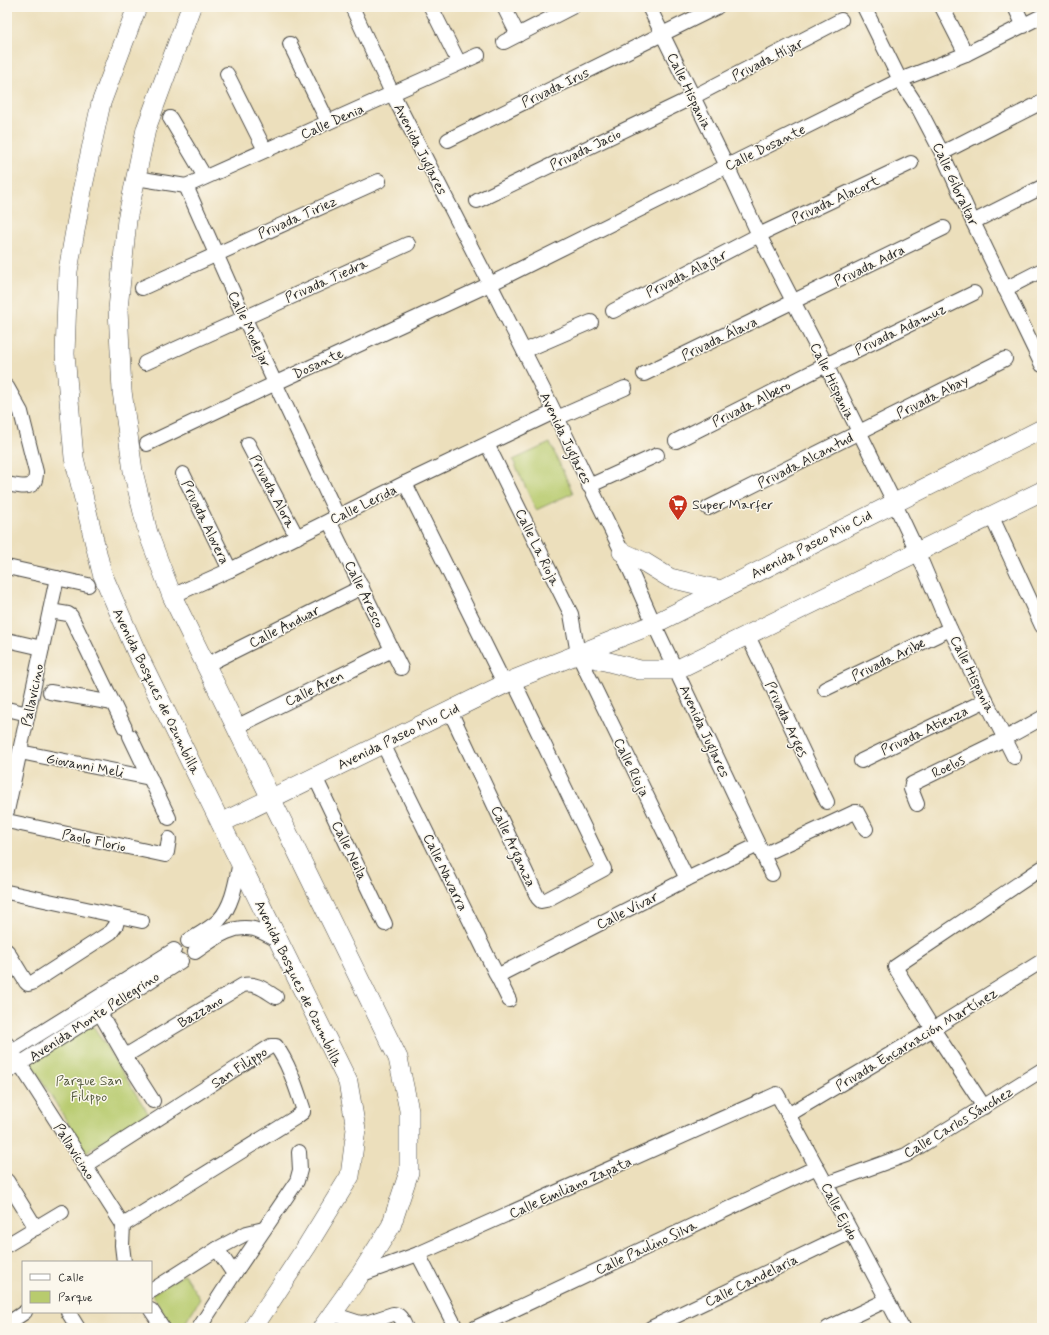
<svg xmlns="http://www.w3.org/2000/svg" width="1049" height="1335" font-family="Mynerve,sans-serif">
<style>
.green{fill:#b8cb6e;stroke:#727b4c}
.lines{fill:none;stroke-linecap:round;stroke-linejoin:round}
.street-casing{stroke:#484641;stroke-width:16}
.secondary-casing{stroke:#484641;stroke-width:20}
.street{stroke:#fff;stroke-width:14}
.secondary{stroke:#fff;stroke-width:19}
.labels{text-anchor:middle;stroke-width:3;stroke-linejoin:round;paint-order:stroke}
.street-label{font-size:14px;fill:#2b2b2b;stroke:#fbf7ec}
.poi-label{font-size:14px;fill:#2b2b2b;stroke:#fbf7ec;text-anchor:start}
.park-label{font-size:14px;fill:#555b3f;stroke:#fbf7ec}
</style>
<rect width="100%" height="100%" fill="#fbf7ec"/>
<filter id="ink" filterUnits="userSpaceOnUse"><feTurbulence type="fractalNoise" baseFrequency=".025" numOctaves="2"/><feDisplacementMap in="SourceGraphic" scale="8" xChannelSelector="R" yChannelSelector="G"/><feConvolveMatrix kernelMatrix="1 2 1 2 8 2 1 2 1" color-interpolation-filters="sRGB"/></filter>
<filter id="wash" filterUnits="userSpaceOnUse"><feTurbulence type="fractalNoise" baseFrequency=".012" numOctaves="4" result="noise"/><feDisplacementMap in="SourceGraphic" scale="16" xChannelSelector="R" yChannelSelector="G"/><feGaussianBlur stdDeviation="0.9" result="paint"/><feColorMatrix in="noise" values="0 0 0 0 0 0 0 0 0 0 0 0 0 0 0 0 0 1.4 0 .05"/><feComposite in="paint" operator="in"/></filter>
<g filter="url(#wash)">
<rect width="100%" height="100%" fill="#ecdfbc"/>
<g class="green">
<path d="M 550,443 L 573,493 L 536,510 L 513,460 Z"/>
<path d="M 92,1024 L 148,1113 L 86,1152 L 30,1062 Z"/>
<path d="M 184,1274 L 200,1299 L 182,1328 C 168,1328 159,1304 152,1294 Z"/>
</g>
</g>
<g filter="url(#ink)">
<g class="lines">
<defs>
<g id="street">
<path d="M 352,7 L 392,93 L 490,284 L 550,403 L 622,552 L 654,624 L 772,874"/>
<path d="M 431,7 L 459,63"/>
<path d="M 504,7 L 518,35"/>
<path d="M 649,7 L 727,166 L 759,235 L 826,365 L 894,502 L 917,551 L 950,629 L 1014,757"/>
<path d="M 864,7 L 900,80 L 919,109 L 942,153 L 973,222 L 1042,365"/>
<path d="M 942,7 L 966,54"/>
<path d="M 1015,7 L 1024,26"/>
<path d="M 504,42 L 572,7"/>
<path d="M 290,44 L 328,122"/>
<path d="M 227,74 L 265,150"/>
<path d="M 170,118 L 205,177"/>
<path d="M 448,140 L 717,7"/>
<path d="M 942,153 L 1042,102"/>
<path d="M 136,178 L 186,186"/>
<path d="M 186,186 L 244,317 L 338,517"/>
<path d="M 186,186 L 478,55"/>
<path d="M 477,201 L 693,97 L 841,20"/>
<path d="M 973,222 L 1042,187"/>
<path d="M 142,288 L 379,181"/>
<path d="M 1005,289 L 1042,270"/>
<path d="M 613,311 L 759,235 L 911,163"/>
<path d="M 524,351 L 591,322"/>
<path d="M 145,363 L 408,244"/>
<path d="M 644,374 L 944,228"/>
<path d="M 7,387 L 21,412 L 36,472 C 36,475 36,479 34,482 C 30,490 14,485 7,484"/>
<path d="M 557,418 L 625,388"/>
<path d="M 676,441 L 826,365 L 974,293"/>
<path d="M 147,444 L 276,383 L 490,284 L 900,80 L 966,54 L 1042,16"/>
<path d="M 248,444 L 297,537"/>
<path d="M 487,444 L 571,614 L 578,654 L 687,879"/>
<path d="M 183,474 L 230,570"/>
<path d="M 405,483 L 505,685"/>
<path d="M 589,486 L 657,455"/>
<path d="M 708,508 L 1005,359"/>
<path d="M 991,515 L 1042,626"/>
<path d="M 329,521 L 401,668"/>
<path d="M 7,567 L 88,585"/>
<path d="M 172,596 L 230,570 L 405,483 L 554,412"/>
<path d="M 50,611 L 68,614 L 71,616 L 125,728"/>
<path d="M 748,636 L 827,802"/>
<path d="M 7,640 L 42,648"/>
<path d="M 206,665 L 362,587"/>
<path d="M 825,689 L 950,629"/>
<path d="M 50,692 L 113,703"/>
<path d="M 7,709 L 28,714"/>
<path d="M 450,711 L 538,898 L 541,901 L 546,900 L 604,869 L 513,680"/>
<path d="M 236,727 L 392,650"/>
<path d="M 130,736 L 169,818"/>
<path d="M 383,744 L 509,1000"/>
<path d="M 20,752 L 150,778"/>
<path d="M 861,761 L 986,700"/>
<path d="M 315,777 L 385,924"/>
<path d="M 917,804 L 911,789 L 912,784 L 1004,739 L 1042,718"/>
<path d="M 7,811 L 57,578"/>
<path d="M 7,821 L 165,855 L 167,852 L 169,839"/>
<path d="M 763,855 L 855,812 L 857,812 L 866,829"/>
<path d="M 7,892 L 142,921"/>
<path d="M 188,941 C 198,935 211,928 219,920 C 233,905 236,881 240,862"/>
<path d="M 7,951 L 26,982 L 28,984 L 32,983 L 111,932 L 116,925 L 118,916"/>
<path d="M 195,952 C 213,940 230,924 254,929 C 262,931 271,937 279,941"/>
<path d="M 497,976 L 687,879 L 758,845"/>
<path d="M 100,1013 L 127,1060 L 153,1101"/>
<path d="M 7,1044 L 123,1225 L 122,1245 L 124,1262"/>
<path d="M 7,1054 L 174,950"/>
<path d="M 125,1056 L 243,985 C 256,982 266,991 276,997"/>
<path d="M 7,1072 L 181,961"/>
<path d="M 984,1107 L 933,1029 L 895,967 L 1042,868"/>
<path d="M 788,1115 L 933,1029 L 1042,961"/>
<path d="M 84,1166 L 271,1046 L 276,1046 C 289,1064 296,1087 303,1108 L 303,1112 L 295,1118 L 123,1225"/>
<path d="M 7,1181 L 36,1228"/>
<path d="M 826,1184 L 906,1155 L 1042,1070"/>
<path d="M 7,1245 L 62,1212"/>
<path d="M 217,1249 L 234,1274"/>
<path d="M 418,1254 L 456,1328"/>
<path d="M 360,1275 L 418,1254 L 777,1094 L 826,1184 L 902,1328"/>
<path d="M 151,1291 L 217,1249 L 247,1233 L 264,1229"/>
<path d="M 151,1310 L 163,1328"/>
<path d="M 68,1312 L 78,1328"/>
<path d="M 332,1314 L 360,1323 L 369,1322 L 393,1314 C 401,1314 403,1322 406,1328"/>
<path d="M 7,1324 L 25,1312"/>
<path d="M 199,1328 L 234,1274 L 297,1181 L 300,1170 L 299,1152"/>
<path d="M 475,1328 L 817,1167"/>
<path d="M 651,1328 L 851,1232"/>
<path d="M 828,1328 L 887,1300"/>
</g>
<g id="secondary">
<path d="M 137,7 L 101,103 L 82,191 L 68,271 L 65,354 L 74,458 L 102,573 L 136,651 L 348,1082 L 356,1129 L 350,1176 L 307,1246 L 253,1328"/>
<path d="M 191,7 L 146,129 L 127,220 L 118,309 L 122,391 L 133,471 L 148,533 L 172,596 L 398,1058 L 409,1110 L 409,1172 L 391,1226 L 360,1275 L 322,1328"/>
<path d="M 622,552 L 644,562 L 670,578 L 720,590"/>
<path d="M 578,654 L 640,670 L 676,670 L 1042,491"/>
<path d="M 221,823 L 513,680 L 654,624 L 1042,429"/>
</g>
</defs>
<use href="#street" class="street-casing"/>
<use href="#secondary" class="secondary-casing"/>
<use href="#street" class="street"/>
<use href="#secondary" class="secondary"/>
</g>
</g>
<defs>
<symbol id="supermarket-pin" viewBox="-11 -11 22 30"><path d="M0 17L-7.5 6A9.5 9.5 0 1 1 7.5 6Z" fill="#c8321e" stroke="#fbf7ec"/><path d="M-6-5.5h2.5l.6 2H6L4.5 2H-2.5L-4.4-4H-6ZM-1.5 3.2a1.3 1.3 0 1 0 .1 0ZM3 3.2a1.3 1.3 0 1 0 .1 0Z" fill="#fff"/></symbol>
</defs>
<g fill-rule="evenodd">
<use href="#supermarket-pin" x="667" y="493" width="22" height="30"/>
</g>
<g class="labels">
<g class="street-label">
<text transform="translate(767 59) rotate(-27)" y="5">Privada Híjar</text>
<text transform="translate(555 87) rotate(-26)" y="5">Privada Irus</text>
<text transform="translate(690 91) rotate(64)" y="5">Calle Hispania</text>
<text transform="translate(332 121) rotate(-24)" y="5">Calle Denia</text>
<text transform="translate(765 147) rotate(-26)" y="5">Calle Dosante</text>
<text transform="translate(421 149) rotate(63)" y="5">Avenida Juglares</text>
<text transform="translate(585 149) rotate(-26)" y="5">Privada Jacio</text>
<text transform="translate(956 184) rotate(65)" y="5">Calle Gibraltar</text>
<text transform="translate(835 199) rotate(-25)" y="5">Privada Alacort</text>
<text transform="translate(297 217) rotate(-24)" y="5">Privada Tiriez</text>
<text transform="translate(869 265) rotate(-26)" y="5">Privada Adra</text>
<text transform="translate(686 273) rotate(-27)" y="5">Privada Alajar</text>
<text transform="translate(326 280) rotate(-24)" y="5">Privada Tiedra</text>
<text transform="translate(250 329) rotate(65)" y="5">Calle Modejar</text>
<text transform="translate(900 329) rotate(-26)" y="5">Privada Adamuz</text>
<text transform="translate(719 338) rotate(-26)" y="5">Privada Álava</text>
<text transform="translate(318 363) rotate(-25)" y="5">Dosante</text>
<text transform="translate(833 381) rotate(64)" y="5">Calle Hispania</text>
<text transform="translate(932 396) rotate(-27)" y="5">Privada Abay</text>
<text transform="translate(751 403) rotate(-27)" y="5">Privada Albero</text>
<text transform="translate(566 438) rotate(64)" y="5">Avenida Juglares</text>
<text transform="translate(805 460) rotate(-27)" y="5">Privada Alcantud</text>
<text transform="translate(273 491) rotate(62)" y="5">Privada Alora</text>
<text transform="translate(363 504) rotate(-26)" y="5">Calle Lerida</text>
<text transform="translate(206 522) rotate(64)" y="5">Privada Alovera</text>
<text transform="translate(811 544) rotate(-27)" y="5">Avenida Paseo Mio Cid</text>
<text transform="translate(538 547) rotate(64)" y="5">Calle La Rioja</text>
<text transform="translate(365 594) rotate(64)" y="5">Calle Aresco</text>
<text transform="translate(284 626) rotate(-27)" y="5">Calle Anduar</text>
<text transform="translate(888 659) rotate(-26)" y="5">Privada Aribe</text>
<text transform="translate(973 674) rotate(64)" y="5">Calle Hispania</text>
<text transform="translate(314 688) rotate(-26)" y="5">Calle Aren</text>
<text transform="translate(157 691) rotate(64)" y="5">Avenida Bosques de Ozumbilla</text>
<text transform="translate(32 695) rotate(-78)" y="5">Pallavicino</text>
<text transform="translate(787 719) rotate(65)" y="5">Privada Arges</text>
<text transform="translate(924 730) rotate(-26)" y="5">Privada Atienza</text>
<text transform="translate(705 731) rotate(65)" y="5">Avenida Juglares</text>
<text transform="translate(398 736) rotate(-26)" y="5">Avenida Paseo Mio Cid</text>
<text transform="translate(85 765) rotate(11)" y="5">Giovanni Meli</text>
<text transform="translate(948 766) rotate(-26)" y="5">Roelos</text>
<text transform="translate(632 767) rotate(64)" y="5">Calle Rioja</text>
<text transform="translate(94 840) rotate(12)" y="5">Paolo Florio</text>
<text transform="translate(514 846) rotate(65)" y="5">Calle Arganza</text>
<text transform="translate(350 850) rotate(64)" y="5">Calle Neila</text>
<text transform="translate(446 872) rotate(64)" y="5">Calle Navarra</text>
<text transform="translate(627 910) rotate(-27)" y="5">Calle Vivar</text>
<text transform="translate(299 983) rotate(64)" y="5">Avenida Bosques de Ozumbilla</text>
<text transform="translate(200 1011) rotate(-31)" y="5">Bazzano</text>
<text transform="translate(94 1016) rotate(-33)" y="5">Avenida Monte Pellegrino</text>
<text transform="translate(916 1039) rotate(-31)" y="5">Privada Encarnación Martínez</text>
<text transform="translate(239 1067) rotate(-33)" y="5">San Filippo</text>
<text transform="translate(958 1122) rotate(-31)" y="5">Calle Carlos Sánchez</text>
<text transform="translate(75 1151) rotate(57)" y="5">Pallavicino</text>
<text transform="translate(570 1187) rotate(-24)" y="5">Calle Emiliano Zapata</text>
<text transform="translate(840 1211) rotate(62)" y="5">Calle Ejido</text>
<text transform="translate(646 1247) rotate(-25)" y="5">Calle Paulino Silva</text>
<text transform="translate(751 1280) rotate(-26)" y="5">Calle Candelaria</text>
</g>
<g class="poi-label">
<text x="692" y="509">Super Marfer</text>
</g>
<g class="park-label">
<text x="89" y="1085">Parque San<tspan x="89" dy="16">Filippo</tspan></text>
</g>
</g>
<rect width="1049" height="1335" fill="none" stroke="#fbf7ec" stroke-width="24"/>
<rect x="22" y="1261" width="130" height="52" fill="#fbf7ec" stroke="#a8a59f"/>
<rect x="30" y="1274" width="20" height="6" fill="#ffffff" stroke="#a8a59f"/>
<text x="58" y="1281" font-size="12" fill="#2b2b2b">Calle</text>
<rect x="30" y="1291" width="20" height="12" fill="#b8cb6e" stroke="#a8a59f"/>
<text x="58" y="1301" font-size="12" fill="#2b2b2b">Parque</text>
</svg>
